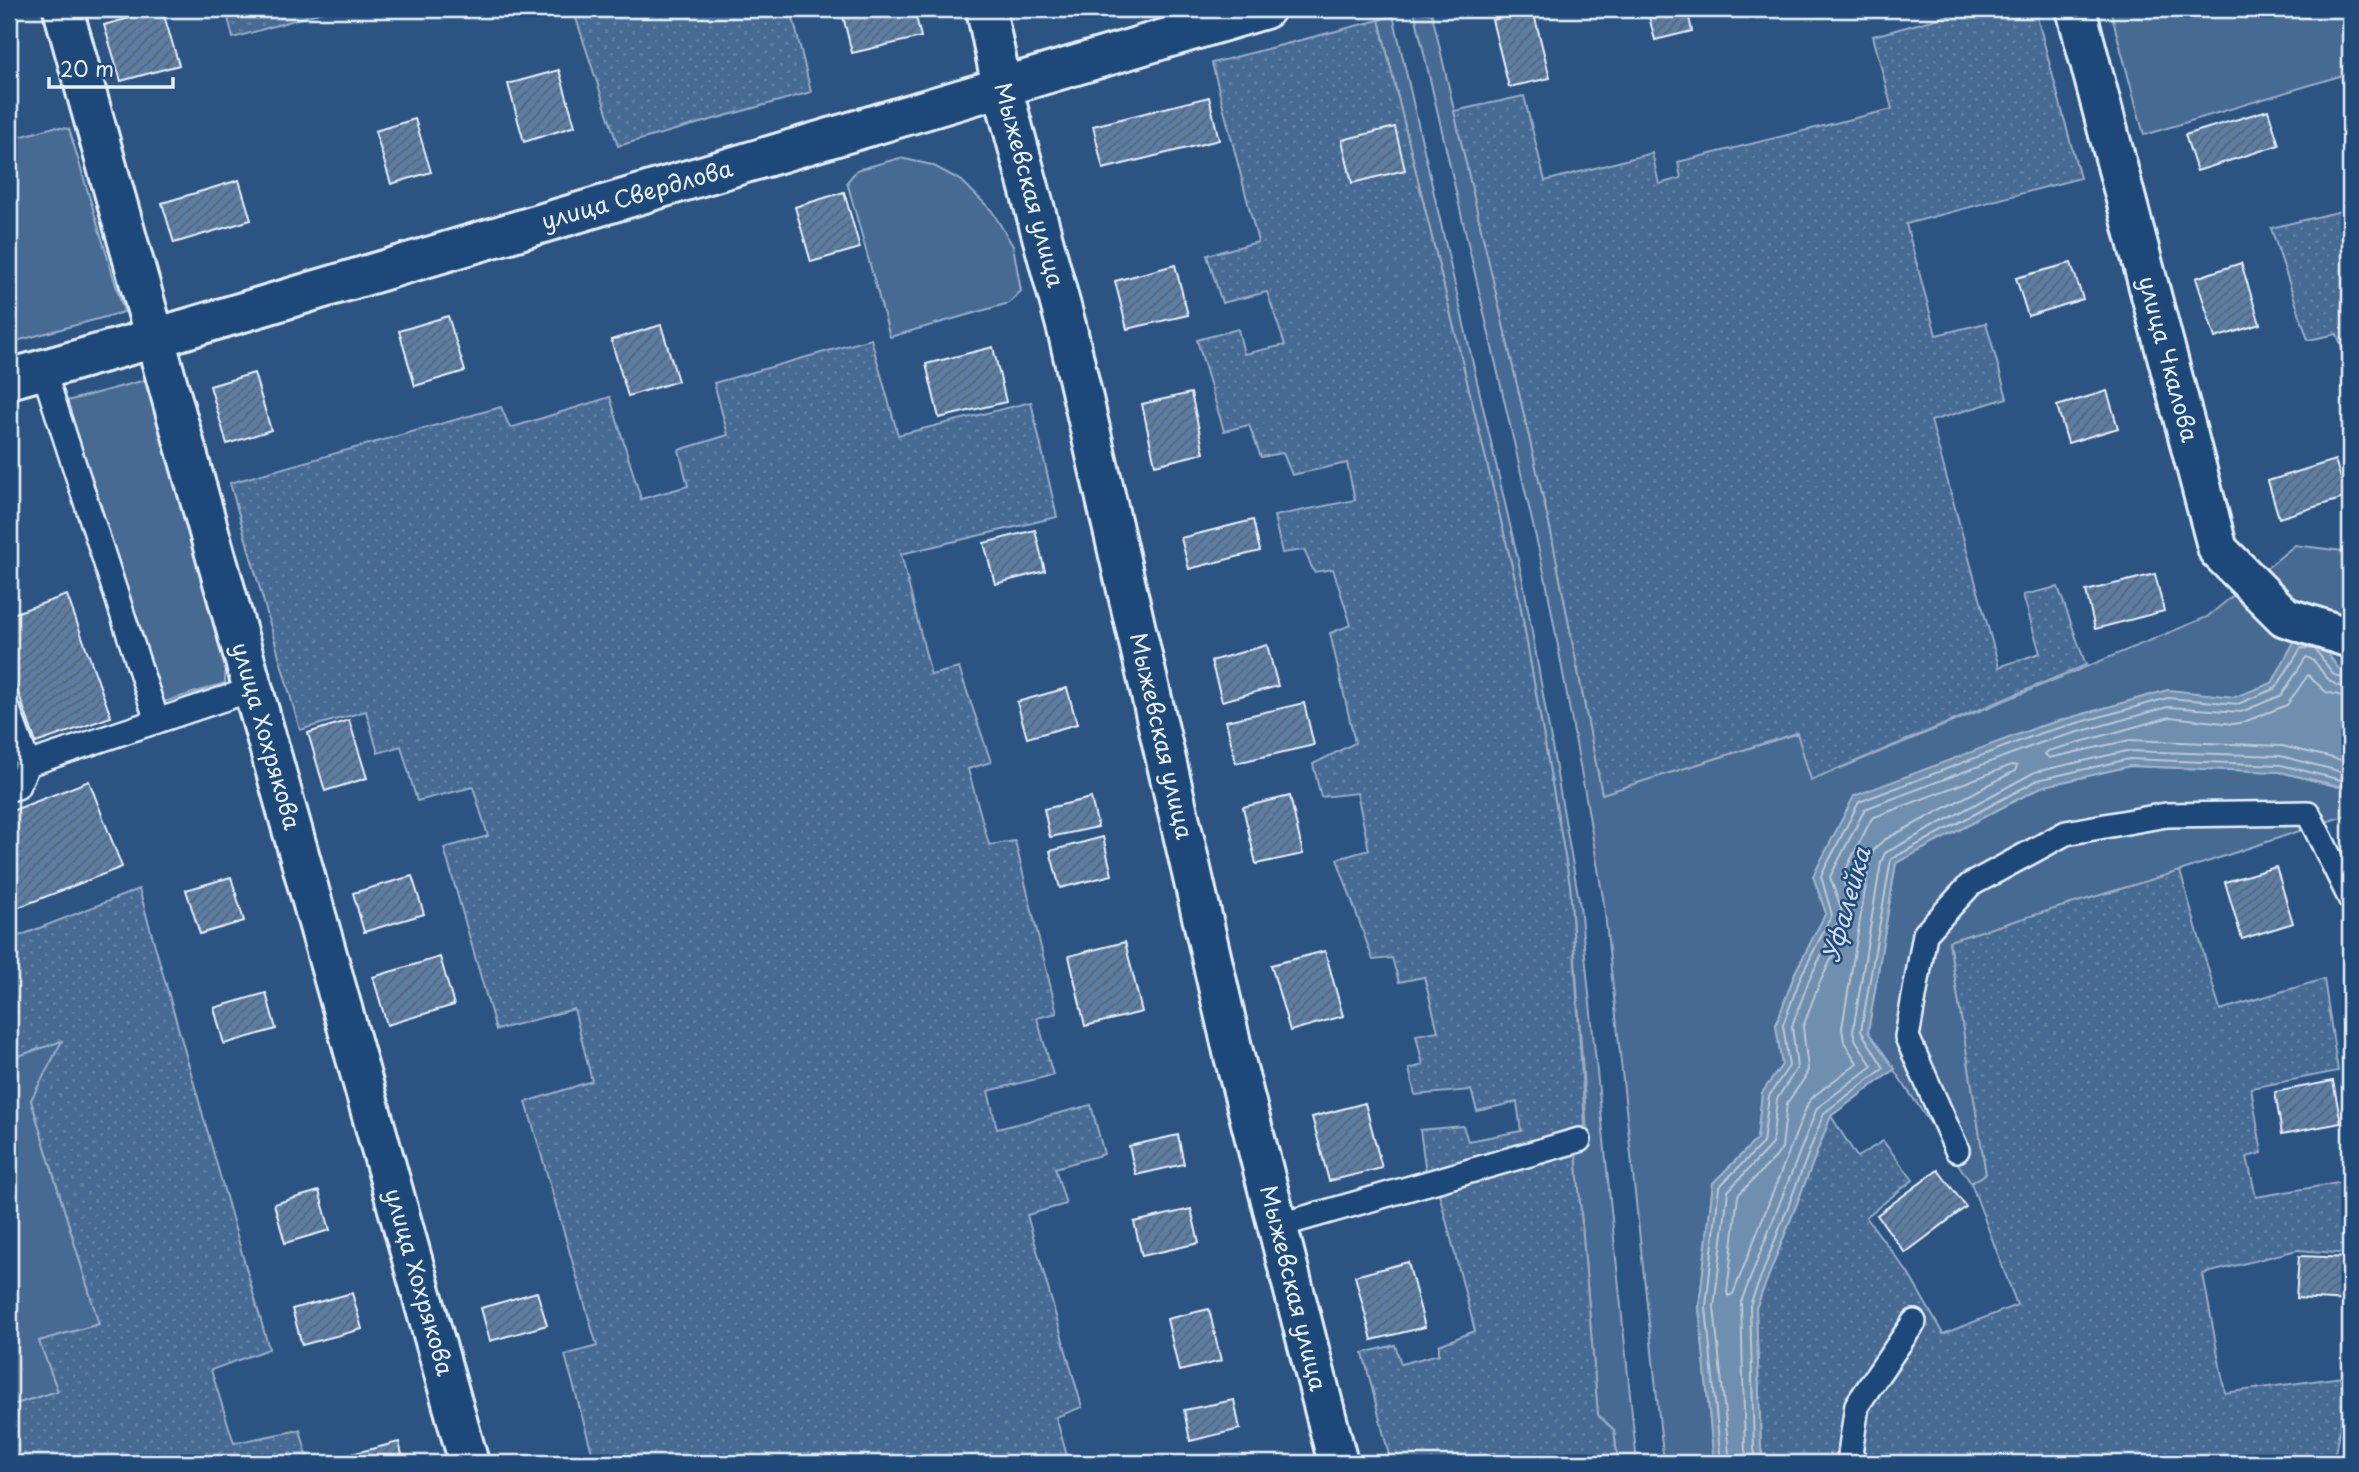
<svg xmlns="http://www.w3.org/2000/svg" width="2359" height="1472" font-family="'Playpen Sans',sans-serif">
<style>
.green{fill:#476b93;stroke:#98aec6;stroke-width:2}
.garden{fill:url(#garden-dots);stroke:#98aec6;stroke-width:2}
.water{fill:#708ead;stroke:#a0b6cb;stroke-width:2}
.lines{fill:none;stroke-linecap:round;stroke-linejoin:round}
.shore{stroke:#b8c9da;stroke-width:2}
.building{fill:url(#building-hatch);stroke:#e8f1f8;stroke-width:2}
.service-casing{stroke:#e8f1f8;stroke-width:28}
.minor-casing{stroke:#e8f1f8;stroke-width:44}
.tertiary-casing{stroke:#e8f1f8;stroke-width:44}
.service{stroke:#1f4a7a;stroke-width:23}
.minor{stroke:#1f4a7a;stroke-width:38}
.tertiary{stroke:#1f4a7a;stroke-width:38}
.labels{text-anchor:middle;stroke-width:5;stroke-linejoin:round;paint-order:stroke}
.street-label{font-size:23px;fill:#e8f1f8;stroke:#1f4a7a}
.water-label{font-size:24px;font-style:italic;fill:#d0dde9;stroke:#1f4a7a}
</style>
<defs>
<pattern id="garden-dots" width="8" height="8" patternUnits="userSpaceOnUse" patternTransform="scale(1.75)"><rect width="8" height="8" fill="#476b93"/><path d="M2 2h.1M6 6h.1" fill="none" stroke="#6281a3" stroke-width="1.8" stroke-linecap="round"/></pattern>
<pattern id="building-hatch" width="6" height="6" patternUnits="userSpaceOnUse" patternTransform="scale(1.75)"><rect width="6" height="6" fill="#5d7da1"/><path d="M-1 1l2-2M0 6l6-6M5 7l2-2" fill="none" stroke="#53657a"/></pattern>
</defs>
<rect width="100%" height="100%" fill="#2b5482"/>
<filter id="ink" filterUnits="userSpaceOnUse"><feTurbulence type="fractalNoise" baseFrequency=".0143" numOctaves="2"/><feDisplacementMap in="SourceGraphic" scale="14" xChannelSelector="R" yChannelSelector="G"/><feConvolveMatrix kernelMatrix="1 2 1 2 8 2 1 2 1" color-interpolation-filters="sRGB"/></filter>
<g filter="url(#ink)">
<g class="green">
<path d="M 2110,9 L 2350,9 L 2350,73 L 2144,135 Z"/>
<path d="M 1414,10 L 1432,14 L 1551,532 L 1602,794 L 1798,733 L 1812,780 L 2207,617 L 2295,545 L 2350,552 L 2350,673 L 2339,669 L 2319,642 L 2272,683 L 2235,698 L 2168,690 L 2038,727 L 1813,876 L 1826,913 L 1795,973 L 1776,1025 L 1782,1065 L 1762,1093 L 1757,1139 L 1713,1183 L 1699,1307 L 1714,1463 L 1664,1463 L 1604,904 L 1586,798 L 1546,581 Z"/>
<path d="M 1393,15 L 1524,586 L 1580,906 L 1637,1463 L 1618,1463 L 1614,1430 L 1598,1415 L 1576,1154 L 1588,1146 L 1570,885 L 1517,587 L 1379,20 Z"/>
<path d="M 54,127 L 69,129 L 124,312 L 9,343 L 9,140 Z"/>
<path d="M 900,158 L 932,165 L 962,181 L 992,211 L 1013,246 L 1021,291 L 1009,303 L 890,337 L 847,182 L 857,170 Z"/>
<path d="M 149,379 L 226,645 L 225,683 L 164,702 L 67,401 Z"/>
<path d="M 2130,766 L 2280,772 L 2343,788 L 2350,805 L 2350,814 L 2180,871 L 1949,941 L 1986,1174 L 1971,1183 L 1868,1032 L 1896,863 L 2041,787 Z"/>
<path d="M 63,1040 L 31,1100 L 99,1324 L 39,1341 L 58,1391 L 9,1406 L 9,1059 Z"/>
</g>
<g class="garden">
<path d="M 226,9 L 332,9 L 233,38 Z"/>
<path d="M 573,9 L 791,9 L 811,92 L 618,146 Z"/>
<path d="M 1973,9 L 2035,9 L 2080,178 L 1906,224 L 1936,335 L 1986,323 L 2007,398 L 1931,421 L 1999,667 L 2040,653 L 2023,595 L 2058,587 L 2086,665 L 1811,780 L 1797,733 L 1602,794 L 1551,532 L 1454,111 L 1524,96 L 1545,181 L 1652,153 L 1659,184 L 1681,178 L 1678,162 L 1892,109 L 1873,36 Z"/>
<path d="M 1379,20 L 1517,587 L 1570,885 L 1585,1126 L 1426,1173 L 1420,1130 L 1463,1126 L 1468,1141 L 1521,1131 L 1517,1102 L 1477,1111 L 1471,1090 L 1415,1095 L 1409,1069 L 1423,1065 L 1416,1035 L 1438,1031 L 1424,977 L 1399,982 L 1392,958 L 1373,960 L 1337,859 L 1369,850 L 1357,793 L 1321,797 L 1313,764 L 1355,743 L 1330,633 L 1351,625 L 1333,569 L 1314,572 L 1304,550 L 1282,553 L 1274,516 L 1355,500 L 1347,463 L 1292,475 L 1283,453 L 1261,457 L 1249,425 L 1224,431 L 1197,340 L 1238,329 L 1244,354 L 1285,345 L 1267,292 L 1222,303 L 1207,255 L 1258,242 L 1212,63 Z"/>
<path d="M 2350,209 L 2350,371 L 2337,334 L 2308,340 L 2271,228 Z"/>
<path d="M 871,339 L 898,435 L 1031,402 L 1057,517 L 901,554 L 931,675 L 959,668 L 991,762 L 968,769 L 989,845 L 1015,841 L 1057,1013 L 1037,1018 L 1053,1075 L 988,1091 L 997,1129 L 1091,1105 L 1104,1154 L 1055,1168 L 1066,1204 L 1027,1215 L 1082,1407 L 1056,1417 L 1069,1463 L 595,1463 L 565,1355 L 597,1346 L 526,1102 L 592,1081 L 574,1009 L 496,1030 L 444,848 L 488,836 L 473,787 L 417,801 L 401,746 L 378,753 L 366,711 L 300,730 L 230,483 L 501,407 L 510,428 L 610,397 L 641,499 L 688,486 L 679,450 L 728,435 L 714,383 Z"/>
<path d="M 2180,871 L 2220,1010 L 2324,979 L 2338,1071 L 2251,1088 L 2262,1153 L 2247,1157 L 2256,1197 L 2350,1181 L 2350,1254 L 2297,1250 L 2203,1274 L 2225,1393 L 2350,1376 L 2333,1463 L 1764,1463 L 1761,1449 L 1756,1308 L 1831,1116 L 1857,1157 L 1883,1141 L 1913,1180 L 1866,1217 L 1908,1273 L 1943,1334 L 2017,1305 L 1971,1183 L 1986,1174 L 1949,941 Z"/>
<path d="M 139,889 L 269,1349 L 211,1370 L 234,1443 L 300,1430 L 309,1463 L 9,1463 L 9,1406 L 58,1391 L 39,1341 L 99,1324 L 31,1100 L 62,1041 L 9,1059 L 9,940 Z"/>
<path d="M 1576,1154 L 1598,1415 L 1614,1430 L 1618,1463 L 1498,1463 L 1495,1453 L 1453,1463 L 1391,1463 L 1363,1353 L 1395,1345 L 1401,1364 L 1439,1354 L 1439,1345 L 1475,1331 L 1439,1193 Z"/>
</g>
<path class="water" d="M 2295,640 L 2319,642 L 2339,669 L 2350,673 L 2350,793 L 2343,787 L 2280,772 L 2130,766 L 2041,787 L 1896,863 L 1868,1032 L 1895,1069 L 1831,1116 L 1756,1308 L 1761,1449 L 1764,1463 L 1714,1463 L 1699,1307 L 1713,1183 L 1757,1139 L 1762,1093 L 1782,1065 L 1776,1025 L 1795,973 L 1826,913 L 1813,876 L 1854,796 L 2038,727 L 2168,690 L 2235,697 L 2272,683 Z"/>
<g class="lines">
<g class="shore">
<path d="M 2350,698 L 2326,692 L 2308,675 L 2287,705 L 2244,722 L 2233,724 L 2170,717 L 2048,751 L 2045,754 L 2049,758 L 2130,740 L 2282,746 L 2350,762"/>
<path d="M 2012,765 L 2017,766 L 2015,771 L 1884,840 L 1875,848 L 1870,860 L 1842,1028 L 1844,1042 L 1857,1063 L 1815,1095 L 1808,1103 L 1733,1294 L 1728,1296 L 1727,1292 L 1738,1195 L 1776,1157 L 1782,1148 L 1787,1103 L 1804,1079 L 1808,1070 L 1803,1027 L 1819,984 L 1851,919 L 1851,907 L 1842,877 L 1872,818 Z"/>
<path d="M 1721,1463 L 1706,1307 L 1719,1187 L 1763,1143 L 1769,1096 L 1789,1066 L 1783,1025 L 1801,976 L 1832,915 L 1821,876 L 1859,802 L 2041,733 L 2168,698 L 2238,704 L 2276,688 L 2301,648 L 2315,649 L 2334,675 L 2350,679"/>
<path d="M 1730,1463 L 1714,1307 L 1728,1191 L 1772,1144 L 1777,1099 L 1797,1068 L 1792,1026 L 1809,980 L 1841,916 L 1841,908 L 1830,877 L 1865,809 L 2043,742 L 2168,707 L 2241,712 L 2282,695 L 2306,657 C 2323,661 2320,686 2350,688"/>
<path d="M 1748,1463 L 1745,1450 L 1741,1302 L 1817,1108 L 1872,1066 L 1855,1039 L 1853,1031 L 1881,862 L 1885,853 L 2035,772 L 2127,751 L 2281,756 L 2350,774"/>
<path d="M 1757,1463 L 1754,1449 L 1750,1305 L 1824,1113 L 1884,1068 L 1861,1031 L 1891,859 L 2038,780 L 2129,759 L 2281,765 L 2345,781 L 2350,784"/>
</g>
</g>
<g class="building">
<path d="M 162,9 L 179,65 L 121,81 L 104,25 Z"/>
<path d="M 854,9 L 914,9 L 921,37 L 852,53 L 842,12 Z"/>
<path d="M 1647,9 L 1687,9 L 1692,31 L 1655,40 Z"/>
<path d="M 1533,10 L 1550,78 L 1509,87 L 1492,20 Z"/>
<path d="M 559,70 L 575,126 L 524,142 L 508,84 Z"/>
<path d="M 1209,97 L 1219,140 L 1103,169 L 1093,126 Z"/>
<path d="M 2268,110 L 2279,145 L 2197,171 L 2185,135 Z"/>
<path d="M 415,119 L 431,172 L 391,184 L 375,131 Z"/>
<path d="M 1395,127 L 1405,170 L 1352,183 L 1342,140 Z"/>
<path d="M 239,180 L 251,220 L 174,243 L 162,203 Z"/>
<path d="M 844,192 L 860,248 L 811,262 L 795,207 Z"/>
<path d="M 2071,263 L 2083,299 L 2028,316 L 2016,278 Z"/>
<path d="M 2241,263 L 2260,324 L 2215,338 L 2196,278 Z"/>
<path d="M 1175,265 L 1188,315 L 1127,329 L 1115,281 Z"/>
<path d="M 448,316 L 465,371 L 415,386 L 399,331 Z"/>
<path d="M 661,325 L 678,381 L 628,396 L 611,340 Z"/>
<path d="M 993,347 L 1006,402 L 939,418 L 926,364 Z"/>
<path d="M 254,373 L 271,430 L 227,444 L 210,386 Z"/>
<path d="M 2107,391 L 2118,428 L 2068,443 L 2057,406 Z"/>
<path d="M 1191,393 L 1204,453 L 1155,465 L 1142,404 Z"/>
<path d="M 2335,460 L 2347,497 L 2279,518 L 2268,481 Z"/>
<path d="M 1253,520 L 1260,551 L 1189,569 L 1181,538 Z"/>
<path d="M 1035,530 L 1045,571 L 995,584 L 984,543 Z"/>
<path d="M 2155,574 L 2164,611 L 2095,629 L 2086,591 Z"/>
<path d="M 67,595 L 111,717 L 36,743 L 9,666 L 9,615 Z"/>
<path d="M 1267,645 L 1278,686 L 1222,701 L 1211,661 Z"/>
<path d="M 1067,688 L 1077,724 L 1027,738 L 1017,702 Z"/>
<path d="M 1304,703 L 1314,745 L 1236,763 L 1226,721 Z"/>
<path d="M 349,720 L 367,778 L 325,791 L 308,733 Z"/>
<path d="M 89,781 L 122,867 L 9,911 L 9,812 Z"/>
<path d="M 1290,796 L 1303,854 L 1256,864 L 1243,807 Z"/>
<path d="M 1091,798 L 1098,827 L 1050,837 L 1044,809 Z"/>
<path d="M 1103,837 L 1112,875 L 1060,888 L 1050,851 Z"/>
<path d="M 2276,867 L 2293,923 L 2242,939 L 2225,882 Z"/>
<path d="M 412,876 L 424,914 L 364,932 L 353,893 Z"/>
<path d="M 231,877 L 244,921 L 200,934 L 186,890 Z"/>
<path d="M 1125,942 L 1142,1012 L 1085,1026 L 1069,956 Z"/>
<path d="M 1325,951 L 1343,1016 L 1290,1031 L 1271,965 Z"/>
<path d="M 440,957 L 454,1005 L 387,1025 L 373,977 Z"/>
<path d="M 266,993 L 276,1029 L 224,1044 L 214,1008 Z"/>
<path d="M 2333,1081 L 2341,1123 L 2282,1134 L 2275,1092 Z"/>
<path d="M 1365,1103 L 1382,1168 L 1329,1181 L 1312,1117 Z"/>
<path d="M 1178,1135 L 1184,1164 L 1136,1175 L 1129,1146 Z"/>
<path d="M 1938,1170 L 1966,1207 L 1905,1253 L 1877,1215 Z"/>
<path d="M 319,1191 L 330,1230 L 285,1243 L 274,1204 Z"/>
<path d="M 1191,1209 L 1199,1243 L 1142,1256 L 1134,1222 Z"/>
<path d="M 2299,1256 L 2350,1258 L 2350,1301 L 2296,1298 Z"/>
<path d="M 1408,1262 L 1425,1327 L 1372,1340 L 1355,1276 Z"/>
<path d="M 537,1292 L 547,1325 L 490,1341 L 481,1308 Z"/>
<path d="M 352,1293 L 362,1329 L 302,1345 L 292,1309 Z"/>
<path d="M 1209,1309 L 1221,1361 L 1179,1371 L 1167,1319 Z"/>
<path d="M 1234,1400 L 1240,1429 L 1190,1441 L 1184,1410 Z"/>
<path d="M 399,1442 L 404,1463 L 329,1463 L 328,1460 Z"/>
</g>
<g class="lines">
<defs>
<g id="service">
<path d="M 43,369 L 157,721"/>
<path d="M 9,712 L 28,764"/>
<path d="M 9,789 L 17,787 L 28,764 L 253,689"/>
<path d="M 1957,1150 L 1907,1037 L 1925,934 L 1970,885 L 2066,833 L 2166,815 L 2308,813 L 2350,898"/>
<path d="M 1277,1226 L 1579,1140"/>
<path d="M 1856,1463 L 1850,1454 L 1857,1405 L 1914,1322"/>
</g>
<g id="minor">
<path d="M 63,9 L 469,1463"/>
<path d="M 986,9 L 1002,87 L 1265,9"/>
<path d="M 2076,9 L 2218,550 L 2285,617 L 2350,638"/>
</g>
<path id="tertiary" d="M 9,379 L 155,338 L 1002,87 L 1067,329 L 1234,1056 L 1338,1463"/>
</defs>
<use href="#service" class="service-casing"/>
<use href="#minor" class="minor-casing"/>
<use href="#tertiary" class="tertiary-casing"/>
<use href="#service" class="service"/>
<use href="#minor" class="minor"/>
<use href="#tertiary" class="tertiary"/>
</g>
</g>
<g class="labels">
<g class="street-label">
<text transform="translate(1029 185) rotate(75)" y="8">Мыжевская улица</text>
<text transform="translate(637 195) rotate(-16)" y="8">улица Свердлова</text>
<text transform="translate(2168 359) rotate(75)" y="8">улица Чкалова</text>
<text transform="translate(266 736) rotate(74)" y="8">улица Хохрякова</text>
<text transform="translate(1161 736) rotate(77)" y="8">Мыжевская улица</text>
<text transform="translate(419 1282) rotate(74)" y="8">улица Хохрякова</text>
<text transform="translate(1293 1288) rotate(76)" y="8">Мыжевская улица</text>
</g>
<g class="water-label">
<text transform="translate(1847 905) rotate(-74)" y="8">Уфалейка</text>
</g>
</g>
<rect width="2359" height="1472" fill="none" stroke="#1f4a7a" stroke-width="35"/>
<rect x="18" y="18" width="2324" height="1437" fill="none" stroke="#e8f1f8" stroke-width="2.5" filter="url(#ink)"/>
<path d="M49 77v10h124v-10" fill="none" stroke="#e8f1f8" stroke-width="3.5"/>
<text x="60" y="77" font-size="21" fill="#e8f1f8" stroke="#1f4a7a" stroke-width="5" paint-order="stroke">20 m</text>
</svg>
